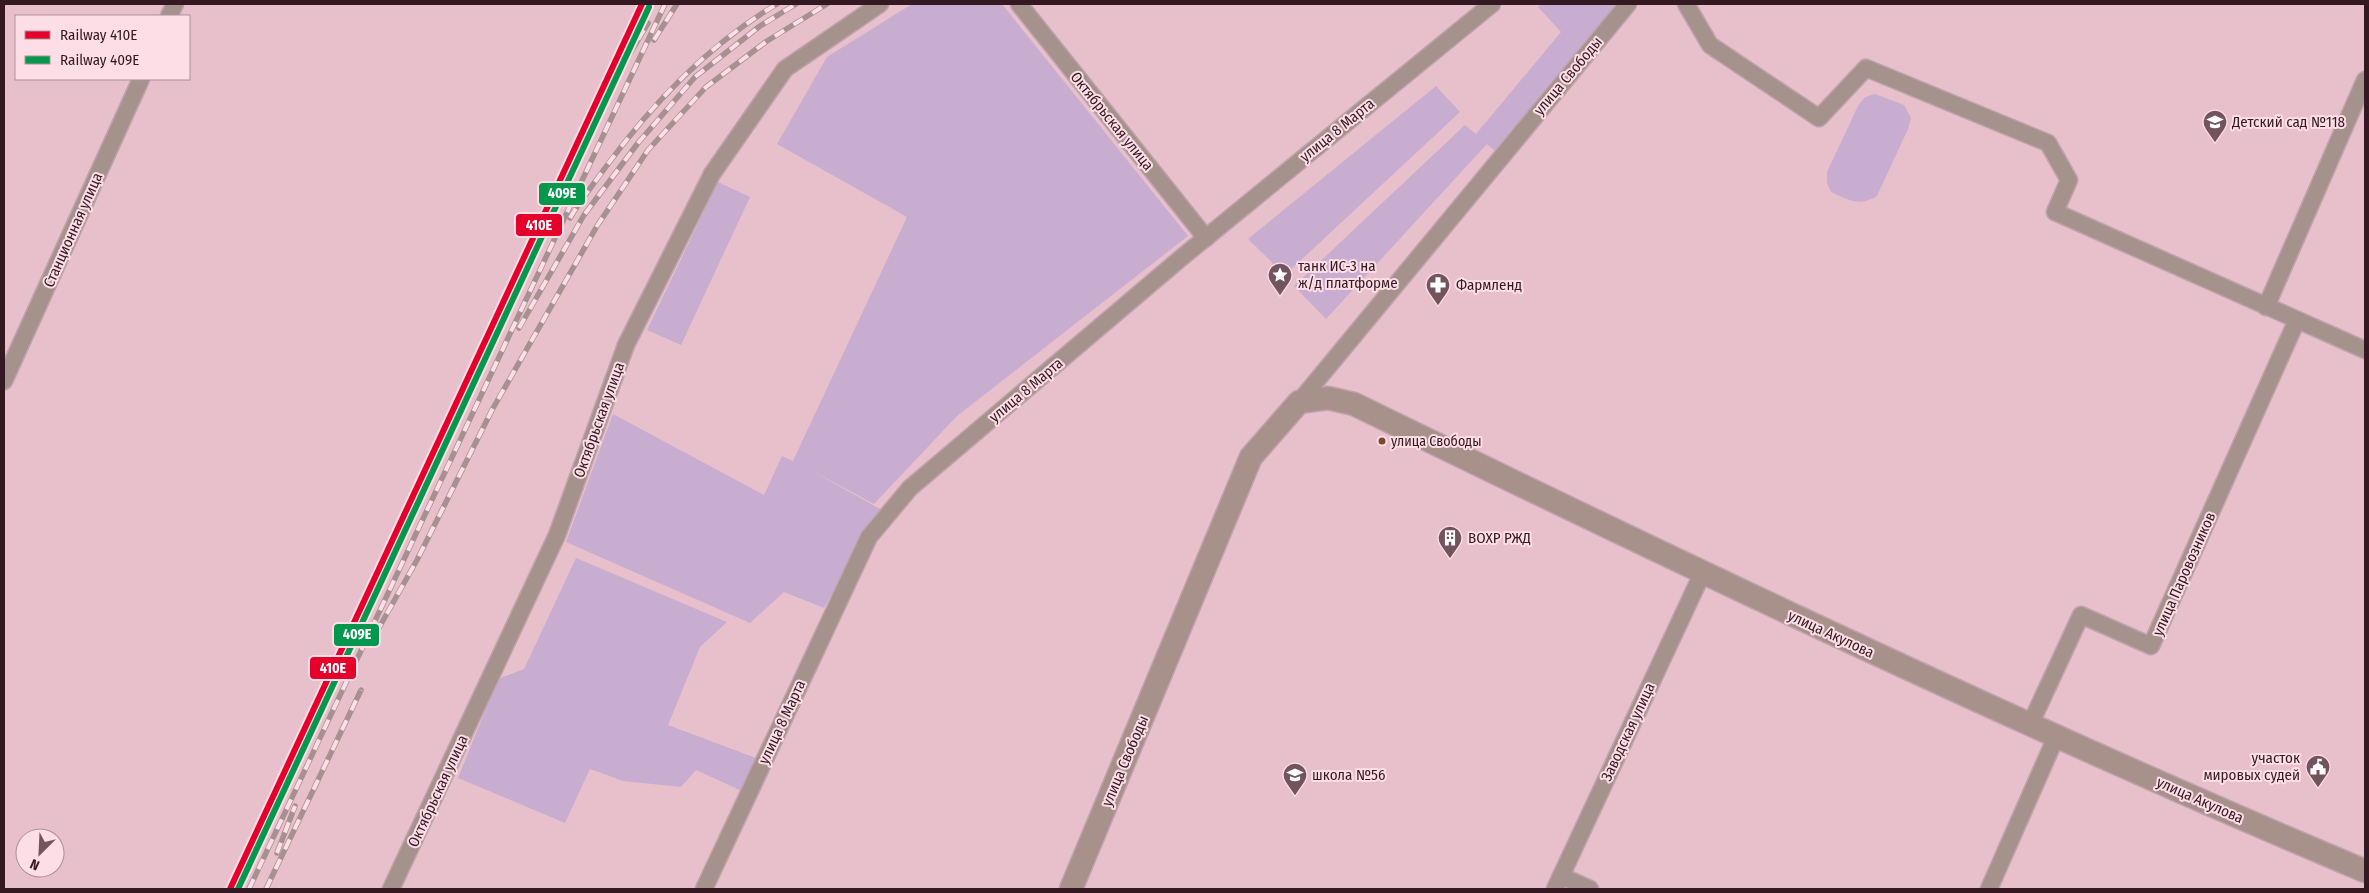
<svg xmlns="http://www.w3.org/2000/svg" width="2369" height="893" font-family="'Fira Sans Condensed',sans-serif">
<style>
.green{fill:#c8add0}
.lines{fill:none;stroke-linecap:round;stroke-linejoin:round}
.street-casing{stroke:#c0a2ac;stroke-width:19}
.secondary-casing{stroke:#c0a2ac;stroke-width:25}
.street{stroke:#a6928d;stroke-width:16}
.secondary{stroke:#a8908b;stroke-width:22}
.rail-casing{stroke:#a79090;stroke-width:5.5}
.rail{stroke:#fddee7;stroke-width:4;stroke-dasharray:11;stroke-linecap:butt}
.rail-1-casing{stroke:#fddee7;stroke-width:10}
.rail-2-casing{stroke:#fddee7;stroke-width:10}
.rail-1{stroke:#e4002b;stroke-width:6}
.rail-2{stroke:#05984c;stroke-width:6}
.bus-dot{fill:#7a4b2a;stroke:#fddee7;stroke-width:2}
.labels{text-anchor:middle;stroke-width:4;stroke-linejoin:round;paint-order:stroke}
.bus-label{font-size:14px;fill:#341923;stroke:#fddee7;text-anchor:start}
.street-label{font-size:15px;fill:#341923;stroke:#fddee7}
.poi-label{font-size:15px;fill:#341923;stroke:#fddee7;text-anchor:start}
.line-badge{stroke:#fddee7;stroke-width:2}
.badge-label{font-size:14px;text-anchor:middle;font-weight:bold;fill:#fff}
</style>
<rect width="100%" height="100%" fill="#e7c0cc"/>
<g class="green">
<path d="M 912,4 L 1002,4 L 1188,236 L 957,416 L 874,504 L 809,469 L 880,509 L 824,608 L 784,592 L 750,623 L 566,542 L 613,414 L 764,495 L 782,456 L 793,461 L 907,217 L 777,144 L 827,57 Z"/>
<path d="M 1542,4 L 1618,4 L 1497,153 L 1487,144 L 1326,319 L 1294,286 L 1465,125 L 1476,134 L 1561,32 L 1538,7 Z"/>
<path d="M 1436,86 L 1460,112 L 1285,275 L 1248,239 Z"/>
<path d="M 1875,94 L 1904,105 L 1911,118 L 1908,129 L 1877,196 C 1860,207 1848,200 1831,192 L 1827,183 L 1827,172 L 1858,106 L 1865,97 Z"/>
<path d="M 718,182 L 750,197 L 681,345 L 647,330 Z"/>
<path d="M 576,558 L 727,622 L 700,647 L 668,725 L 756,758 L 742,791 L 696,770 L 681,787 L 623,781 L 590,769 L 565,823 L 458,778 L 498,679 L 524,669 Z"/>
</g>
<g class="lines">
<defs>
<g id="street">
<path d="M 1019,4 L 1206,238"/>
<path d="M 1686,4 L 1710,45 L 1819,118 L 1866,68 L 2048,143 L 2069,180 L 2055,212 L 2365,350"/>
<path d="M 169,16 L 175,4"/>
<path d="M 2266,307 L 2365,80"/>
<path d="M 4,381 L 141,79"/>
<path d="M 1299,402 L 1628,4"/>
<path d="M 2030,725 L 2081,615 L 2151,646 L 2297,320"/>
<path d="M 1561,876 L 1590,889"/>
<path d="M 391,889 L 557,535 L 626,345 L 712,174 L 785,69 L 880,4"/>
<path d="M 704,889 L 869,537 L 910,488 L 1181,258 L 1492,4"/>
<path d="M 1555,889 L 1702,574"/>
<path d="M 1989,889 L 2056,737"/>
</g>
<path id="secondary" d="M 1071,889 L 1251,457 L 1299,402 L 1328,398 L 1354,404 C 1688,567 2023,727 2365,871"/>
</defs>
<use href="#street" class="street-casing"/>
<use href="#secondary" class="secondary-casing"/>
<use href="#street" class="street"/>
<use href="#secondary" class="secondary"/>
<defs>
<g id="rail">
<path d="M 654,40 L 677,4"/>
<path d="M 571,153 L 648,23"/>
<path d="M 570,218 C 580,201 593,185 605,168 C 652,104 708,45 777,4"/>
<path d="M 519,328 L 584,215 L 638,143 L 695,77 L 760,26 L 796,4"/>
<path d="M 376,633 L 417,560 L 492,410 L 597,226 L 648,150 L 706,87 L 767,41 L 827,4"/>
<path d="M 277,853 L 295,806"/>
<path d="M 249,889 L 665,4"/>
<path d="M 266,889 L 361,690"/>
</g>
</defs>
<use href="#rail" class="rail-casing"/>
<use href="#rail" class="rail"/>
<defs>
<path id="rail-1" d="M 230,889 L 642,4"/>
<path id="rail-2" d="M 238,889 L 649,7"/>
</defs>
<use href="#rail-1" class="rail-1-casing"/>
<use href="#rail-2" class="rail-2-casing"/>
<use href="#rail-1" class="rail-1"/>
<use href="#rail-2" class="rail-2"/>
</g>
<defs>
<symbol id="school-pin" viewBox="-11 -11 22 30"><path d="M0 17L-7.5 6A9.5 9.5 0 1 1 7.5 6Z" fill="#73535e" stroke="#fddee7"/><path d="M0-5L7-2L0 1L-7-2ZM-4 1L0 2.5L4 1V4Q0 6-4 4Z" fill="#fff"/></symbol>
<symbol id="sight-pin" viewBox="-11 -11 22 30"><path d="M0 17L-7.5 6A9.5 9.5 0 1 1 7.5 6Z" fill="#73535e" stroke="#fddee7"/><path d="M0-6L1.8-2.2L6-1.7L2.9 1.2L3.7 5.4L0 3.3L-3.7 5.4L-2.9 1.2L-6-1.7L-1.8-2.2Z" fill="#fff"/></symbol>
<symbol id="pharmacy-pin" viewBox="-11 -11 22 30"><path d="M0 17L-7.5 6A9.5 9.5 0 1 1 7.5 6Z" fill="#73535e" stroke="#fddee7"/><path d="M-2-6h4v4h4v4h-4v4h-4v-4h-4v-4h4Z" fill="#fff"/></symbol>
<symbol id="building-pin" viewBox="-11 -11 22 30"><path d="M0 17L-7.5 6A9.5 9.5 0 1 1 7.5 6Z" fill="#73535e" stroke="#fddee7"/><path d="M-4-6H4V6H1V3H-1V6H-4ZM-2.5-4.3h1.7v1.8h-1.7ZM.8-4.3h1.7v1.8H.8ZM-2.5-1h1.7V.8h-1.7ZM.8-1h1.7V.8H.8Z" fill="#fff"/></symbol>
<symbol id="civic-pin" viewBox="-11 -11 22 30"><path d="M0 17L-7.5 6A9.5 9.5 0 1 1 7.5 6Z" fill="#73535e" stroke="#fddee7"/><path d="M-.6-6.5H3V-4.5H.6V-3L4-1V1h2V6H-6V1h2V-1L-.6-3ZM-1.2 2.5V6h2.4V2.5Z" fill="#fff"/></symbol>
</defs>
<g fill-rule="evenodd">
<use href="#school-pin" x="2201" y="108" width="28" height="38"/>
<use href="#sight-pin" x="1266" y="261" width="28" height="38"/>
<use href="#pharmacy-pin" x="1424" y="271" width="28" height="38"/>
<use href="#building-pin" x="1436" y="524" width="28" height="38"/>
<use href="#civic-pin" x="2304" y="753" width="28" height="38"/>
<use href="#school-pin" x="1281" y="761" width="28" height="38"/>
</g>
<circle class="bus-dot" cx="1382" cy="441" r="4.5"/>
<g class="labels">
<g class="bus-label">
<text x="1391" y="446">улица Свободы</text>
</g>
<g class="street-label">
<text transform="translate(1568 76) rotate(-50)" y="5">улица Свободы</text>
<text transform="translate(1112 121) rotate(51)" y="5">Октябрьская улица</text>
<text transform="translate(1337 130) rotate(-39)" y="5">улица 8 Марта</text>
<text transform="translate(73 230) rotate(-66)" y="5">Станционная улица</text>
<text transform="translate(1026 390) rotate(-40)" y="5">улица 8 Марта</text>
<text transform="translate(599 420) rotate(-70)" y="5">Октябрьская улица</text>
<text transform="translate(2184 574) rotate(-66)" y="5">улица Паровозников</text>
<text transform="translate(1831 634) rotate(25)" y="5">улица Акулова</text>
<text transform="translate(782 722) rotate(-65)" y="5">улица 8 Марта</text>
<text transform="translate(1628 732) rotate(-65)" y="5">Заводская улица</text>
<text transform="translate(1125 761) rotate(-67)" y="5">улица Свободы</text>
<text transform="translate(438 791) rotate(-65)" y="5">Октябрьская улица</text>
<text transform="translate(2200 800) rotate(24)" y="5">улица Акулова</text>
</g>
<g class="poi-label">
<text x="2232" y="127">Детский сад №118</text>
<text x="1298" y="271">танк ИС-3 на<tspan x="1298" dy="17">ж/д платформе</tspan></text>
<text x="1456" y="290">Фармленд</text>
<text x="1468" y="543">ВОХР РЖД</text>
<text x="2300" y="763" text-anchor="end">участок<tspan x="2300" dy="17">мировых судей</tspan></text>
<text x="1312" y="780">школа №56</text>
</g>
</g>
<g class="line-badge">
<rect x="538" y="182" width="48" height="24" rx="5" fill="#05984c"/>
<rect x="515" y="213" width="48" height="24" rx="5" fill="#e4002b"/>
<rect x="333" y="623" width="47" height="24" rx="5" fill="#05984c"/>
<rect x="309" y="656" width="48" height="24" rx="5" fill="#e4002b"/>
</g>
<g class="badge-label">
<text x="562" y="198">409E</text>
<text x="539" y="230">410E</text>
<text x="357" y="639">409E</text>
<text x="333" y="673">410E</text>
</g>
<rect width="2369" height="893" fill="none" stroke="#341923" stroke-width="10"/>
<rect x="15" y="15" width="175" height="65" fill="#fddee7" stroke="#ad8f99"/>
<rect x="25" y="31" width="25" height="8" fill="#e4002b" stroke="#ad8f99"/>
<text x="60" y="40" font-size="15" fill="#341923">Railway 410E</text>
<rect x="25" y="56" width="25" height="8" fill="#05984c" stroke="#ad8f99"/>
<text x="60" y="65" font-size="15" fill="#341923">Railway 409E</text>
<g transform="translate(40 853) rotate(204)"><circle r="24" fill="#fddee7" stroke="#ad8f99"/>
<path d="M0-4L9 19L0 12L-9 19Z" fill="#73535e"/>
<text y="-8" font-size="14" font-weight="bold" text-anchor="middle" fill="#341923">N</text>
</g>
</svg>
